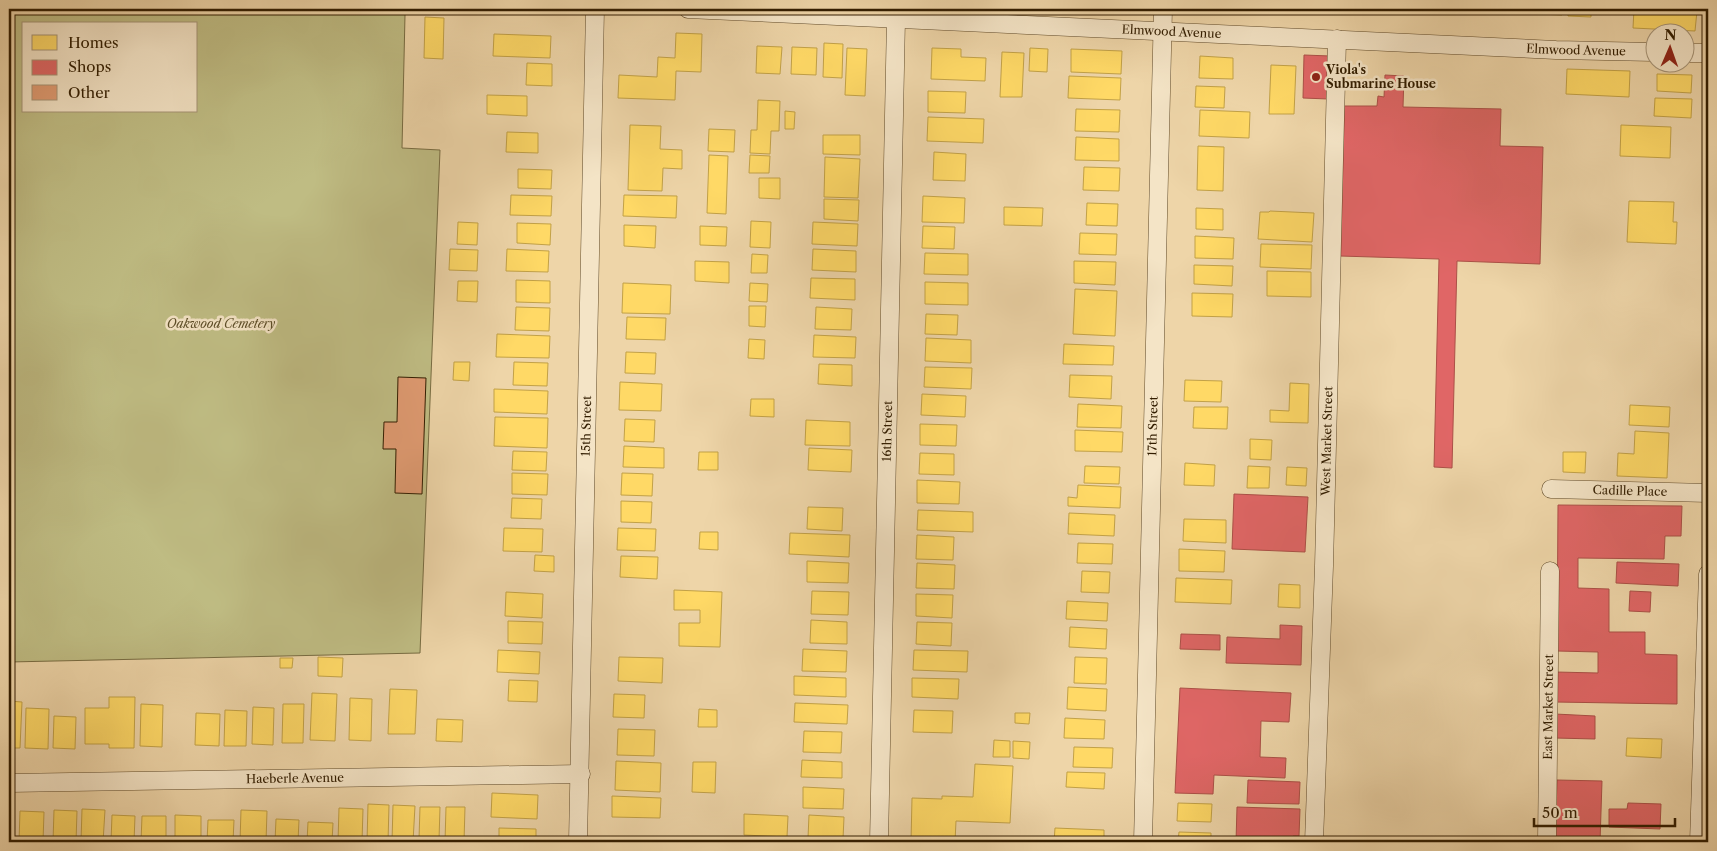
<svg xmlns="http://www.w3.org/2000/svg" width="1717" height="851" font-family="'Libre Caslon Text',serif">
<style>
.green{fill:#bfbc83;stroke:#786c42;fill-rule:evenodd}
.homes{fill:#ffd966;stroke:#c2a147}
.shops{fill:#e06666;stroke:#ac5047}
.building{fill:#e09b72;stroke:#321d00}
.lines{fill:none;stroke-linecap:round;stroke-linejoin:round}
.street-casing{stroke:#614b2a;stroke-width:19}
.street{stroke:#f4e4c6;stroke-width:18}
.poi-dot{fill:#8f2418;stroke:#f4e4c6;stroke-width:2}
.labels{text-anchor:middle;stroke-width:5;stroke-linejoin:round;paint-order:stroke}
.street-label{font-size:12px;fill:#321d00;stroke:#f4e4c6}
.poi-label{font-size:12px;font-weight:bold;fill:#321d00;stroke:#f4e4c6;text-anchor:start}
.park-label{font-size:12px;font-style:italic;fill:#5c4d27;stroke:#f4e4c6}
</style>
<rect width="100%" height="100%" fill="#eed5a8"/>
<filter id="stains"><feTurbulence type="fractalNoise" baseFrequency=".004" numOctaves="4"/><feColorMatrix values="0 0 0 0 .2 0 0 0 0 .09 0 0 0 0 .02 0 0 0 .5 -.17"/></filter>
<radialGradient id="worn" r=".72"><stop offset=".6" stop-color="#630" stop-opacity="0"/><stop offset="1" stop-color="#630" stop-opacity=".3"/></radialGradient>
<path class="green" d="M 9,9 L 400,9 L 405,15 L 402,148 L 440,150 L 420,653 L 9,662 ZM 24,24 L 196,24 L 196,111 L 24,111 Z"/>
<g class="homes">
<path d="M 1482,9 L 1505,9 L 1505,11 L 1482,10 Z"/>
<path d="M 1513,9 L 1535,9 L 1534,10 L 1513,10 Z"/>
<path d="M 1541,9 L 1562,9 L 1562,15 L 1540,14 Z"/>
<path d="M 1568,9 L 1591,9 L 1591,17 L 1568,16 Z"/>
<path d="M 1596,9 L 1617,9 L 1617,14 L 1596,13 Z"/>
<path d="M 1634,9 L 1685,9 L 1685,10 L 1697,11 L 1695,31 L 1633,28 Z"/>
<path d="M 425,17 L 444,18 L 443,59 L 424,58 Z"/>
<path d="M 676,33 L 702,34 L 701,72 L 676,71 L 675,100 L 618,98 L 619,75 L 657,77 L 658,57 L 675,58 Z"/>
<path d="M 494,34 L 551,36 L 550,58 L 493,56 Z"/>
<path d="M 824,43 L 843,44 L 842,78 L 823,77 Z"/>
<path d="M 757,46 L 782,47 L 780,74 L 756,73 Z"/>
<path d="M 792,47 L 817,48 L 816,75 L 791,74 Z"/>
<path d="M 847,48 L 867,49 L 865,96 L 845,95 Z"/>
<path d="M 932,48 L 961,49 L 961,57 L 986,58 L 985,81 L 931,79 Z"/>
<path d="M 1030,48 L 1048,49 L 1047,72 L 1029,71 Z"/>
<path d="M 1071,49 L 1122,51 L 1121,74 L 1071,72 Z"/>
<path d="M 1002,52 L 1024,53 L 1022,97 L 1000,97 Z"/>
<path d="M 1200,56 L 1233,58 L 1233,79 L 1199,78 Z"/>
<path d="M 527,63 L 552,64 L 552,86 L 526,85 Z"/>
<path d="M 1271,65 L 1296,66 L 1294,114 L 1269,114 Z"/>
<path d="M 1567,69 L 1630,71 L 1629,97 L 1566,94 Z"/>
<path d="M 1657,74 L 1692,75 L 1691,93 L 1657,91 Z"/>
<path d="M 1069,76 L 1121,78 L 1120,100 L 1068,98 Z"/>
<path d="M 1196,86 L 1225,87 L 1224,108 L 1195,107 Z"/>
<path d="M 928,91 L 966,92 L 965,113 L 928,112 Z"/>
<path d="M 487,95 L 527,96 L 527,116 L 487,114 Z"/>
<path d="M 1655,98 L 1692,99 L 1691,118 L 1654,116 Z"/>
<path d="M 758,100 L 780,101 L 779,131 L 771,131 L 770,154 L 750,153 L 751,130 L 757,130 Z"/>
<path d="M 1076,109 L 1120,110 L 1119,132 L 1075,131 Z"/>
<path d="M 1200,110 L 1250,112 L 1249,138 L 1199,136 Z"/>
<path d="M 785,111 L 795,112 L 794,129 L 785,129 Z"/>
<path d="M 928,117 L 984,119 L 983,143 L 927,141 Z"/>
<path d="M 630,125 L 661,126 L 660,149 L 682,150 L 682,169 L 663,168 L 662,191 L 628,190 Z"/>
<path d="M 1621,125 L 1671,127 L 1670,158 L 1620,156 Z"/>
<path d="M 709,129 L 735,130 L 734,152 L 708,151 Z"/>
<path d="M 507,132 L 538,133 L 538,153 L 506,152 Z"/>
<path d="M 823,135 L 860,135 L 860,155 L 823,154 Z"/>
<path d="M 1076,137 L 1119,139 L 1119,161 L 1075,160 Z"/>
<path d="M 1198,146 L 1224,147 L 1223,191 L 1197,190 Z"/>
<path d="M 934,152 L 966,154 L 965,181 L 933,180 Z"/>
<path d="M 709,155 L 728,156 L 726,214 L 707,213 Z"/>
<path d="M 750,155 L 770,156 L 769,173 L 749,173 Z"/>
<path d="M 825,157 L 860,159 L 858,198 L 824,197 Z"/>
<path d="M 1084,167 L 1120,168 L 1119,191 L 1083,190 Z"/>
<path d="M 518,169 L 552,170 L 551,189 L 518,188 Z"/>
<path d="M 759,178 L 780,178 L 780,199 L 759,198 Z"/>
<path d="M 511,195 L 552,196 L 551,216 L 510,215 Z"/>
<path d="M 624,195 L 677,196 L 676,218 L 623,216 Z"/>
<path d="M 923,196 L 965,198 L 964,223 L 922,222 Z"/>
<path d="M 824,199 L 859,200 L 858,221 L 824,219 Z"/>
<path d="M 1629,201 L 1674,202 L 1673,222 L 1677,222 L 1676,244 L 1627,242 Z"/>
<path d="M 1087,203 L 1118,204 L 1117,226 L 1086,225 Z"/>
<path d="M 1004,207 L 1043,208 L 1042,226 L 1004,225 Z"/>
<path d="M 1196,208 L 1223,209 L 1223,230 L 1196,229 Z"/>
<path d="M 1270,211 L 1314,213 L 1312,242 L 1258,239 L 1260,212 L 1269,212 Z"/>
<path d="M 751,221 L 771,222 L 770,248 L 750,247 Z"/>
<path d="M 458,222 L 478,223 L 477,245 L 457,244 Z"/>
<path d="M 813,222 L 858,224 L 857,246 L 812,244 Z"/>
<path d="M 517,223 L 551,224 L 550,245 L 517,243 Z"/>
<path d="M 624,225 L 656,226 L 655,248 L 624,246 Z"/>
<path d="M 700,226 L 727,227 L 726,246 L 700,245 Z"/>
<path d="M 923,226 L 955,227 L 954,249 L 922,248 Z"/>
<path d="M 1080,233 L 1117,234 L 1116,255 L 1079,254 Z"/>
<path d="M 1195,236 L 1234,238 L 1233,259 L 1195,258 Z"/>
<path d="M 1261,244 L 1312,245 L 1311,269 L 1260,267 Z"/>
<path d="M 450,249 L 478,250 L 477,271 L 449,270 Z"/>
<path d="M 507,249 L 549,251 L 548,272 L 506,271 Z"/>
<path d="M 813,249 L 856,251 L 856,272 L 812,270 Z"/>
<path d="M 925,253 L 968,254 L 968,275 L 924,274 Z"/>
<path d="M 752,254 L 768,255 L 767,273 L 751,273 Z"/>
<path d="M 695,261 L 729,262 L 729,283 L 695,281 Z"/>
<path d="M 1074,261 L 1116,262 L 1115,285 L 1074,283 Z"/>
<path d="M 1194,265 L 1233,266 L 1232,286 L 1194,284 Z"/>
<path d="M 1267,271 L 1311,272 L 1311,297 L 1267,296 Z"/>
<path d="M 811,278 L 855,279 L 855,300 L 810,298 Z"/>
<path d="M 516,280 L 550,281 L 550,303 L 516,302 Z"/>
<path d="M 458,281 L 478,281 L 477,302 L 457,301 Z"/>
<path d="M 925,282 L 968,283 L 968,305 L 925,304 Z"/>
<path d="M 623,283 L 671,285 L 670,314 L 622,313 Z"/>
<path d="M 750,283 L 768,284 L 767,302 L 749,301 Z"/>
<path d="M 1075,289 L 1117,291 L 1115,336 L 1073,334 Z"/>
<path d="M 1192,293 L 1233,294 L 1232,317 L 1192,316 Z"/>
<path d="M 749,306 L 766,306 L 765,327 L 749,326 Z"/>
<path d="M 516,307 L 550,308 L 549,331 L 515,330 Z"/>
<path d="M 816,307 L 852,309 L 851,330 L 815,329 Z"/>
<path d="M 926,314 L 958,315 L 957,335 L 925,334 Z"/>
<path d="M 627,317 L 666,318 L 665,340 L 626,339 Z"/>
<path d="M 497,334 L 550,336 L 549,358 L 496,357 Z"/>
<path d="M 814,335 L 856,337 L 855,358 L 813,357 Z"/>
<path d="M 926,338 L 971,340 L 971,363 L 925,361 Z"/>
<path d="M 749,339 L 765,340 L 764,359 L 748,358 Z"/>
<path d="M 1064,344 L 1114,346 L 1113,365 L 1063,364 Z"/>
<path d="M 626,352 L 656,353 L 655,374 L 625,373 Z"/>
<path d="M 454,362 L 470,362 L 469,381 L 453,380 Z"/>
<path d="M 514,362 L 548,363 L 547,386 L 513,385 Z"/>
<path d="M 819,364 L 852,365 L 852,386 L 818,384 Z"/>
<path d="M 925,367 L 972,368 L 971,389 L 924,387 Z"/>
<path d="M 1070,375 L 1112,376 L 1111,399 L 1069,397 Z"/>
<path d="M 1185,380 L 1222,381 L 1221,402 L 1184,401 Z"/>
<path d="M 620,382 L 662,384 L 661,411 L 619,410 Z"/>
<path d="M 1290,383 L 1309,384 L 1308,423 L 1270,422 L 1270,410 L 1289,411 Z"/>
<path d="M 494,389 L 548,391 L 547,414 L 494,412 Z"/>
<path d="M 922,394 L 966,396 L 965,417 L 921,415 Z"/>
<path d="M 751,399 L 774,399 L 774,417 L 750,416 Z"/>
<path d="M 1078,404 L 1122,406 L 1121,428 L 1077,427 Z"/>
<path d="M 1630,405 L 1670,407 L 1669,427 L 1629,425 Z"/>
<path d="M 1194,407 L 1228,407 L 1227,429 L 1193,428 Z"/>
<path d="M 495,417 L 548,418 L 547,448 L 494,446 Z"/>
<path d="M 625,419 L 655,420 L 654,442 L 624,441 Z"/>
<path d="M 806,420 L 850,422 L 850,446 L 805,445 Z"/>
<path d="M 920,424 L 957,425 L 956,446 L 920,445 Z"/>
<path d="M 1075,430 L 1123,432 L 1122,452 L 1075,451 Z"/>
<path d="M 1635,431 L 1669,433 L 1667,478 L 1617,476 L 1618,453 L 1634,454 Z"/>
<path d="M 1250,439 L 1272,440 L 1271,460 L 1250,459 Z"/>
<path d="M 624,446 L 664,448 L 664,468 L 623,467 Z"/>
<path d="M 809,448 L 852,450 L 851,472 L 808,470 Z"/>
<path d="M 513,451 L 547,452 L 546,471 L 512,470 Z"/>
<path d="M 699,452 L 718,452 L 718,470 L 698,470 Z"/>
<path d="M 1563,452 L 1586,452 L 1585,473 L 1563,472 Z"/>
<path d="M 920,453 L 954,454 L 954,475 L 919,474 Z"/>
<path d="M 1185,463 L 1215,465 L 1214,486 L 1184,485 Z"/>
<path d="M 1085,466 L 1120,467 L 1119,484 L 1084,483 Z"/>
<path d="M 1248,466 L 1270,467 L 1269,488 L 1247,488 Z"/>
<path d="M 1287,467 L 1307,468 L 1306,486 L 1286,485 Z"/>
<path d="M 512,473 L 548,474 L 547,495 L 512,494 Z"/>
<path d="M 622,473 L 653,474 L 652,496 L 621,495 Z"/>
<path d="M 917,480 L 960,482 L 959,504 L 917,503 Z"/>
<path d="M 1078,485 L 1121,487 L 1120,508 L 1068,506 L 1068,497 L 1077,498 Z"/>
<path d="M 512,498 L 542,499 L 541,519 L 511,518 Z"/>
<path d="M 621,501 L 652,502 L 651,523 L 621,522 Z"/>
<path d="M 808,507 L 843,508 L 842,531 L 807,529 Z"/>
<path d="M 918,510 L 973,512 L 973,532 L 917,530 Z"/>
<path d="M 1069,513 L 1115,515 L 1114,536 L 1068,534 Z"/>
<path d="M 1184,519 L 1226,520 L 1226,543 L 1183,541 Z"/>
<path d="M 504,528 L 543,529 L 542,552 L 503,551 Z"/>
<path d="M 618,528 L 656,529 L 655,551 L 617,550 Z"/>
<path d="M 700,532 L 718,532 L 718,550 L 699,549 Z"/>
<path d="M 790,533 L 850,535 L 849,557 L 789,554 Z"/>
<path d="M 917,535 L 954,537 L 953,560 L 916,559 Z"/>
<path d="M 1078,543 L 1113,544 L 1112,564 L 1077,563 Z"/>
<path d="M 1179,549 L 1225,551 L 1224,572 L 1179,571 Z"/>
<path d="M 535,555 L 554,556 L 554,572 L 534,571 Z"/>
<path d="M 621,556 L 658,557 L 657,579 L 620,577 Z"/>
<path d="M 807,561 L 849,563 L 848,583 L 807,582 Z"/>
<path d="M 917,563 L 955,565 L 954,589 L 916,588 Z"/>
<path d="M 1082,571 L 1110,572 L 1109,593 L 1081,592 Z"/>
<path d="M 1176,578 L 1232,580 L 1231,604 L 1175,602 Z"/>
<path d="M 1279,584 L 1300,585 L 1300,608 L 1278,607 Z"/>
<path d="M 674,590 L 722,592 L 720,647 L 679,646 L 679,623 L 700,623 L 700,610 L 674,610 Z"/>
<path d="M 812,591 L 849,592 L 848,615 L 811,614 Z"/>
<path d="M 506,592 L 543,594 L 542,618 L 505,616 Z"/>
<path d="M 916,594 L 953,595 L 952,618 L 916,616 Z"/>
<path d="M 1067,601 L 1108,603 L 1107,621 L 1066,619 Z"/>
<path d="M 811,620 L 847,622 L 847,644 L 810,643 Z"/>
<path d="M 508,621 L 543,622 L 542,644 L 508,643 Z"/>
<path d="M 917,622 L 952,623 L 951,646 L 916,644 Z"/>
<path d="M 1070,627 L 1107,629 L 1106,649 L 1069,647 Z"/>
<path d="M 803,649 L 847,651 L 846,672 L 802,671 Z"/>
<path d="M 498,650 L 540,652 L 539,674 L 497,672 Z"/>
<path d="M 914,650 L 968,651 L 967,672 L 913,670 Z"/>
<path d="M 318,657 L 343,658 L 342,677 L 318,676 Z"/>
<path d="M 619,657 L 663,658 L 662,683 L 618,681 Z"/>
<path d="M 1075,657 L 1107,658 L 1106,684 L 1074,683 Z"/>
<path d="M 280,658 L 293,658 L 292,668 L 280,668 Z"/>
<path d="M 794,676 L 846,678 L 846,697 L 794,695 Z"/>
<path d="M 912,678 L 959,679 L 958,699 L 912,697 Z"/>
<path d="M 509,680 L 538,681 L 537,702 L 508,701 Z"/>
<path d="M 1068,687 L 1107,689 L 1106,711 L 1067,709 Z"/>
<path d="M 390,689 L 417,690 L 415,734 L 388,734 Z"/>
<path d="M 312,693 L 337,694 L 335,741 L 310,740 Z"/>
<path d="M 614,694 L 645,695 L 644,718 L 613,717 Z"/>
<path d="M 109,697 L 135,697 L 134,748 L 109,748 L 109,744 L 85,744 L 85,708 L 109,708 Z"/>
<path d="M 350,698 L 372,699 L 371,741 L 349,740 Z"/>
<path d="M 9,701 L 22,702 L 20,748 L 9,748 Z"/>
<path d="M 795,703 L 848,705 L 847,724 L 794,722 Z"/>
<path d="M 141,704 L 163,705 L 162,747 L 140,746 Z"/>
<path d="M 283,704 L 304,704 L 303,743 L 282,743 Z"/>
<path d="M 253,707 L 274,708 L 273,745 L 252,744 Z"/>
<path d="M 26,708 L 49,709 L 48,749 L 25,748 Z"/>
<path d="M 699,709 L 717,710 L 717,727 L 698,727 Z"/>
<path d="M 225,710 L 247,711 L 246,746 L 224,746 Z"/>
<path d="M 914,710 L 953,711 L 952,733 L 913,732 Z"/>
<path d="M 196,713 L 220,714 L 219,746 L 195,745 Z"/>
<path d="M 1015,713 L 1030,713 L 1029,724 L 1015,723 Z"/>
<path d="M 54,716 L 76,717 L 75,749 L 53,748 Z"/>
<path d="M 1065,718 L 1105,720 L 1104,739 L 1064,738 Z"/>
<path d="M 437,719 L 463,720 L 462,742 L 436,741 Z"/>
<path d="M 618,729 L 655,730 L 654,756 L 617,755 Z"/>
<path d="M 804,731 L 842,732 L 841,753 L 803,752 Z"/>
<path d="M 1627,738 L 1662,739 L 1661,758 L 1626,756 Z"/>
<path d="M 994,740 L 1010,741 L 1010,757 L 993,757 Z"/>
<path d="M 1013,741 L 1030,742 L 1029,759 L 1013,758 Z"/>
<path d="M 1074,747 L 1113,748 L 1112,768 L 1073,767 Z"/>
<path d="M 802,760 L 842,762 L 842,778 L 801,777 Z"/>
<path d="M 616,761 L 661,763 L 660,792 L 615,790 Z"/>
<path d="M 693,762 L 716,762 L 715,793 L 692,792 Z"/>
<path d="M 975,764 L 1013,766 L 1010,823 L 956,821 L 955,842 L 911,842 L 912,798 L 942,799 L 942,796 L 973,797 Z"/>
<path d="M 1067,772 L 1105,773 L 1104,789 L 1066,787 Z"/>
<path d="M 803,787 L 844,789 L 843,809 L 803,808 Z"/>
<path d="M 492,793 L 538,795 L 537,819 L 491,817 Z"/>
<path d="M 612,796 L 661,798 L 660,818 L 612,817 Z"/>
<path d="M 1178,803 L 1212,804 L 1211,822 L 1177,821 Z"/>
<path d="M 368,804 L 389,805 L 388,842 L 367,842 Z"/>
<path d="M 393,805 L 415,806 L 413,842 L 392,842 Z"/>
<path d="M 420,807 L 440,807 L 439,840 L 419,839 Z"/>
<path d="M 446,807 L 465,807 L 464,842 L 445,842 Z"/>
<path d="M 339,808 L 363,809 L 362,842 L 338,842 Z"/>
<path d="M 82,809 L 105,810 L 103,842 L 81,842 Z"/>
<path d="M 54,810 L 77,811 L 76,842 L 53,842 Z"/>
<path d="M 241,810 L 267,811 L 266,842 L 240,842 Z"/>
<path d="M 20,811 L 44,812 L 43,842 L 19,842 Z"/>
<path d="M 744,814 L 788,816 L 787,837 L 744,835 Z"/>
<path d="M 112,815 L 135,816 L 134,842 L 111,842 Z"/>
<path d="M 175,815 L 201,816 L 201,842 L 175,842 Z"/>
<path d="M 809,815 L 844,817 L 843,839 L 808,838 Z"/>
<path d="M 142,816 L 166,816 L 166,842 L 141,842 Z"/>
<path d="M 9,817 L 12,817 L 11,842 L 9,842 Z"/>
<path d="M 276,819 L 299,820 L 298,842 L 275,842 Z"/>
<path d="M 208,820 L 234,820 L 233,842 L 207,842 Z"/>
<path d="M 308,822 L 333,823 L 332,842 L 307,842 Z"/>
<path d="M 499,828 L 536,829 L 536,842 L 499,842 Z"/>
<path d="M 1055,828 L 1104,830 L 1104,842 L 1054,842 Z"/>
<path d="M 1179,832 L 1211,833 L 1211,842 L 1178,842 Z"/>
</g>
<g class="shops">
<path d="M 1304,55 L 1330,56 L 1328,99 L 1303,98 Z"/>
<path d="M 1385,75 L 1404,76 L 1403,107 L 1501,109 L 1500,146 L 1543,147 L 1540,264 L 1457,261 L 1452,468 L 1434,467 L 1439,259 L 1340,256 L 1344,106 L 1377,106 L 1378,96 L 1384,97 Z"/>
<path d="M 1234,494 L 1308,497 L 1305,552 L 1232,549 Z"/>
<path d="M 1558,505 L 1682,506 L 1681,536 L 1665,536 L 1664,559 L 1578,558 L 1578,588 L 1609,589 L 1609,632 L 1645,632 L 1645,654 L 1677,655 L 1677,704 L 1555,702 L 1556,672 L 1598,673 L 1598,652 L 1557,651 Z"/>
<path d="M 1617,562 L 1679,564 L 1678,586 L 1616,583 Z"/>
<path d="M 1630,591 L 1651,592 L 1650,612 L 1629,611 Z"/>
<path d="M 1280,625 L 1302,626 L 1301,665 L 1226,663 L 1227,637 L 1280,639 Z"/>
<path d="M 1181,634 L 1220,635 L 1220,650 L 1180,649 Z"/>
<path d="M 1180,688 L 1291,693 L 1289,722 L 1261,721 L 1260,757 L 1286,758 L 1285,778 L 1214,775 L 1213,794 L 1175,793 Z"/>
<path d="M 1555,714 L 1595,716 L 1595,739 L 1555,738 Z"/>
<path d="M 1248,780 L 1300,782 L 1299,804 L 1247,803 Z"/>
<path d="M 1557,780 L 1602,781 L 1600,842 L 1555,842 Z"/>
<path d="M 1628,803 L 1661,804 L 1660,829 L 1609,827 L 1609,809 L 1627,809 Z"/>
<path d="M 1237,807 L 1300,809 L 1299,836 L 1293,836 L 1293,842 L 1236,842 Z"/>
</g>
<path class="building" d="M 398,377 L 426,378 L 422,494 L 395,493 L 396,449 L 383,449 L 384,422 L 397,422 Z"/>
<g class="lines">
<defs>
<g id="street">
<path id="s1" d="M 688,9 L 1556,50 L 1654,52"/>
<path d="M 1684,53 L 1708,53"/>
<path id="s2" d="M 1551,489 L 1708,493"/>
<path id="s3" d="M 9,783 L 581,774"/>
<path id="s4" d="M 578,842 L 595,9"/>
<path id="s5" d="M 879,842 L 896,19"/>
<path id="s6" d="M 1143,842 L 1163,9"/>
<path id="s7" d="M 1314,842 L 1324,566 L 1337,39"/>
<path id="s8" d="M 1547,842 L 1550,571"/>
<path d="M 1699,842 L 1708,574"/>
</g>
</defs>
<use href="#street" class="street-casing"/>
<use href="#street" class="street"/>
</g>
<circle class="poi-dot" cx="1316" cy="77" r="5"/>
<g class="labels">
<g class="street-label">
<text dy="4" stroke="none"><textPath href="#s1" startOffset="484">Elmwood Avenue</textPath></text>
<text dy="4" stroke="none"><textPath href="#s1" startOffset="889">Elmwood Avenue</textPath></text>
<text dy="4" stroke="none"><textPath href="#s4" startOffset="416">15th Street</textPath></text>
<text dy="4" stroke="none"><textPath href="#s6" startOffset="416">17th Street</textPath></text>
<text dy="4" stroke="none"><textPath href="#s5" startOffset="411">16th Street</textPath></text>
<text dy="4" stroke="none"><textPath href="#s7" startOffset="401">West Market Street</textPath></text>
<text dy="4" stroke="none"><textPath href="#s2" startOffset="79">Cadille Place</textPath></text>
<text dy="4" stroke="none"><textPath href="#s8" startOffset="135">East Market Street</textPath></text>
<text dy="4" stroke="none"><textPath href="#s3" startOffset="286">Haeberle Avenue</textPath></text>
</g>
<g class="poi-label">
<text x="1326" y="74">Viola's<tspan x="1326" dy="14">Submarine House</tspan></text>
</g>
<g class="park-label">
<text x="221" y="328">Oakwood Cemetery</text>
</g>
</g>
<rect width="1717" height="851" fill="none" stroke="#eed5a8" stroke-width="30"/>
<rect x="10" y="10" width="1697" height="831" fill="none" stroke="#321d00" stroke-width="2.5"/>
<rect x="15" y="15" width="1687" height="821" fill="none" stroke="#321d00"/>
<rect x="22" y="22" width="175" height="90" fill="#f4e4c6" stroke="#a69477"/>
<rect x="32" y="35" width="25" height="15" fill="#ffd966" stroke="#a69477"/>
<text x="68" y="48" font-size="15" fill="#321d00">Homes</text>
<rect x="32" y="60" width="25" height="15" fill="#e06666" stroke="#a69477"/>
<text x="68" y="72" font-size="15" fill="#321d00">Shops</text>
<rect x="32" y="85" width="25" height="15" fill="#e09b72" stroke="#a69477"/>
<text x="68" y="98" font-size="15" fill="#321d00">Other</text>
<g transform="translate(1670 48) rotate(2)"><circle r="24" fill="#f4e4c6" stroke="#a69477"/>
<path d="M0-4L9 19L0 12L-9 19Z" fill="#8f2418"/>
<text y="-8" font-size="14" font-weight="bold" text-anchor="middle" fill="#321d00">N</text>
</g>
<path d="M1534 818v8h141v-8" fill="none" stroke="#321d00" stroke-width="2.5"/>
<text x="1542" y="818" font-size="15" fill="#321d00" stroke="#f4e4c6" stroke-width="4" paint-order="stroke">50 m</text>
<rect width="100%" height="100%" filter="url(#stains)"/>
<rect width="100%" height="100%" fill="url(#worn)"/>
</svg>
